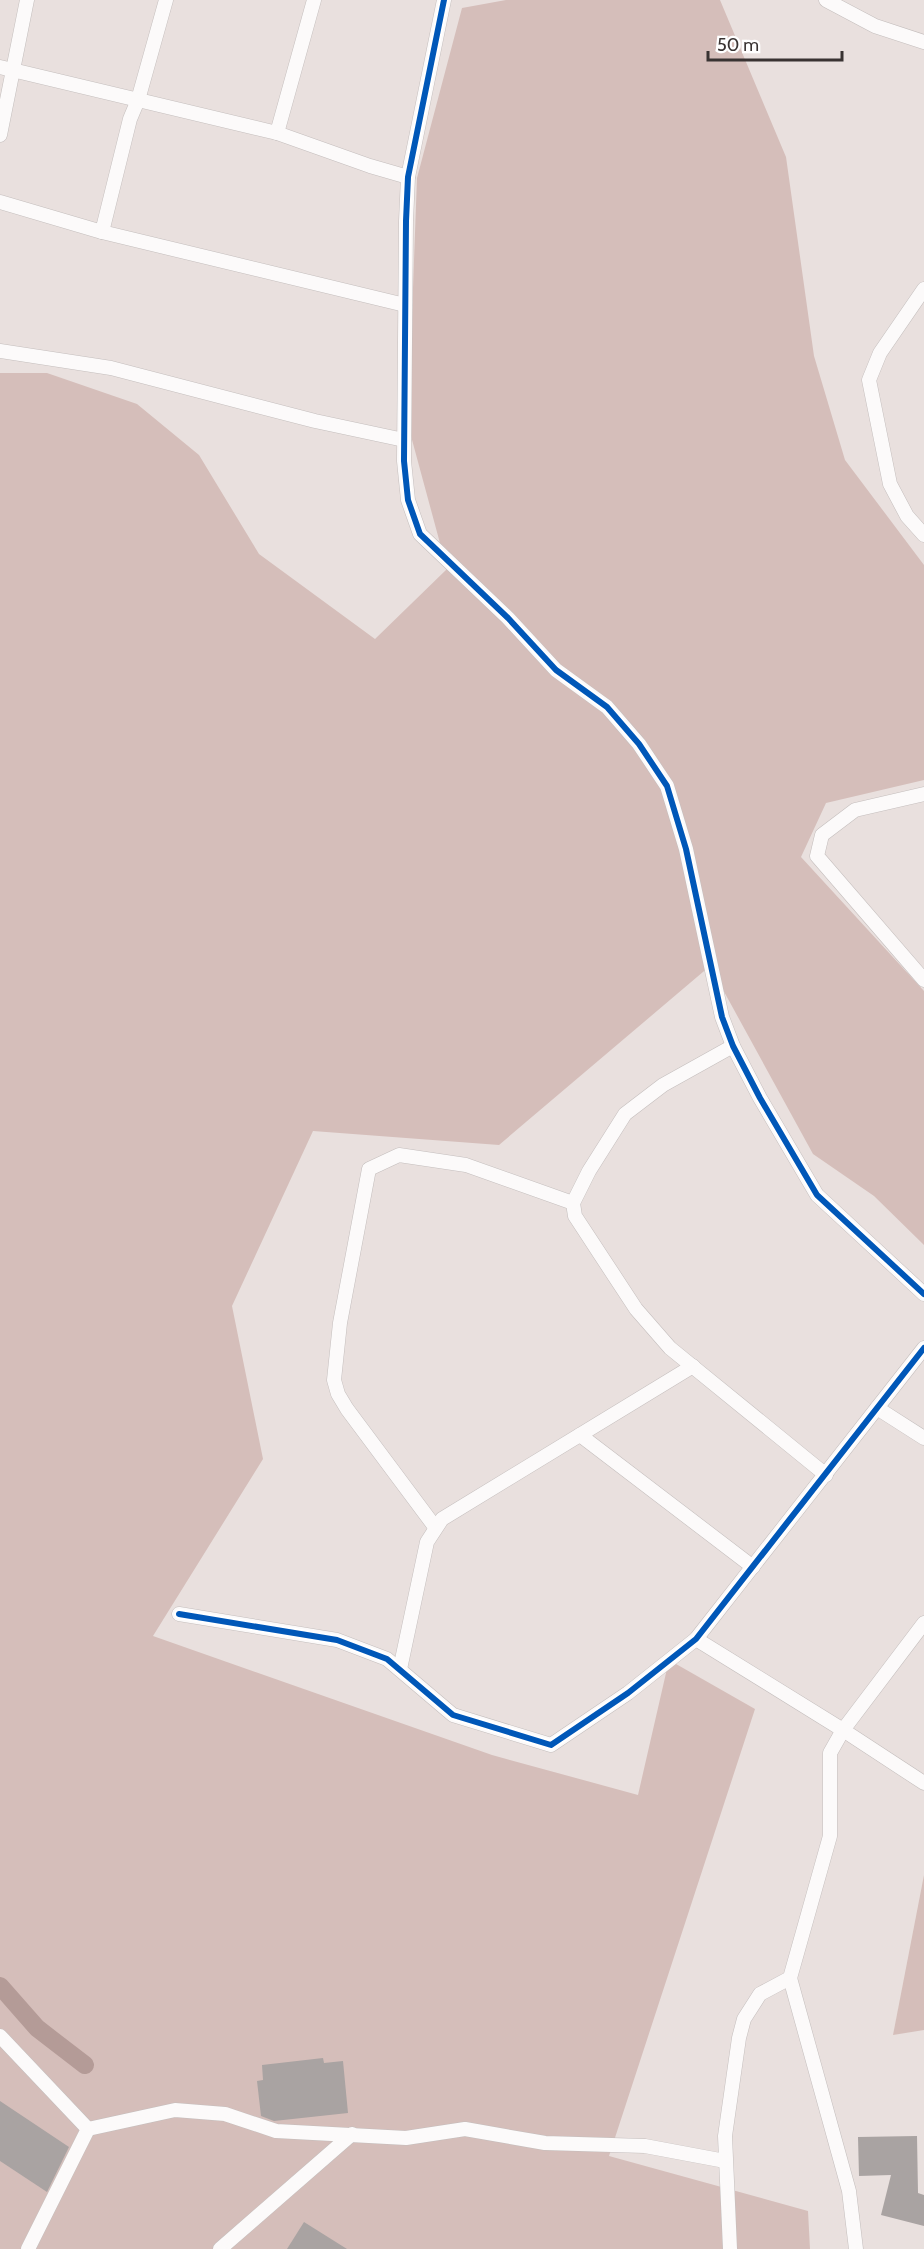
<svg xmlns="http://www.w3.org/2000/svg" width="924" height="2249" font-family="Cabin,sans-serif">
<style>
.forest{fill:#d5beba}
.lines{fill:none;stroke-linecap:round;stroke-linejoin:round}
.canal{stroke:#b49b97;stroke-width:18}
.building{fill:#a9a3a2}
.street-casing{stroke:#c4bebd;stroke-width:15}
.street{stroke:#fcfafa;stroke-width:14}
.cycleway-casing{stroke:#fff;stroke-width:10}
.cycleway{stroke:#0057b8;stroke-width:6}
</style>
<rect width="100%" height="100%" fill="#e9e0de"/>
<g class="forest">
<path d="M 506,0 L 720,0 L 786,157 L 814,356 L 845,460 L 924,565 L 924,780 L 826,803 L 801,857 L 924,991 L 924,1245 L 874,1196 L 813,1154 L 710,966 L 499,1145 L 313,1131 L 232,1306 L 263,1459 L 153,1636 L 492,1755 L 638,1795 L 669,1660 L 755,1709 L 609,2156 L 808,2211 L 810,2249 L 0,2249 L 0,373 L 47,373 L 137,404 L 199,455 L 259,554 L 375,639 L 447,569 L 408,425 L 417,178 L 462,8 Z"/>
<path d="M 924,1875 L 924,2030 L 893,2035 Z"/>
</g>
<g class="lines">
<path class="canal" d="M 0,1986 L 37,2028 L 85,2065"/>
</g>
<g class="building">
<path d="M 323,2058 L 324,2063 L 343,2061 L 348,2113 L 274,2121 L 261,2116 L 257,2081 L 263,2080 L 262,2065 Z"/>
<path d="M 0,2101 L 69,2147 L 47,2192 L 0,2161 Z"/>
<path d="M 917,2136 L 918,2193 L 924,2195 L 924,2226 L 881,2215 L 891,2175 L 859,2176 L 858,2137 Z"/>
<path d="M 304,2222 L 347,2249 L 287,2249 Z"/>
</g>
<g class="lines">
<defs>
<g id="street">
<path d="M 444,0 L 408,177 L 406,221 L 404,461 L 408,500 L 420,534 L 508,618 L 556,670 L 607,707 L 639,744 L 667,786 L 686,849 L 722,1017 L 733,1046 L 760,1098 L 817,1195 L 924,1294"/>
<path d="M 826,0 L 875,26 L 924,42"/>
<path d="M 0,67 L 277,133 L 370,166 L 408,177"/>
<path d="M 277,133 L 314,0"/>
<path d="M 0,135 L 27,0"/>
<path d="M 0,202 L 102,232 L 405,305"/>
<path d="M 102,232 L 130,119 L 138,100 L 166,0"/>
<path d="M 924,289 L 880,353 L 869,380 L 890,484 L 907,516 L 924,535"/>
<path d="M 0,351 L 111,368 L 315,421 L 404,440"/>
<path d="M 924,794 L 855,810 L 822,835 L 817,856 L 924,980"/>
<path d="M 733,1046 L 663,1085 L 625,1114 L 589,1171 L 573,1203 L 575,1216 L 636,1309 L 670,1348 L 826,1475"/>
<path d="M 877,1408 L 924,1438"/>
<path d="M 580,1435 L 753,1567"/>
<path d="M 435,1527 L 347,1409 L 338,1394 L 334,1380 L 340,1323 L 369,1169 L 399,1155 L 466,1165 L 573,1203"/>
<path d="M 179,1614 L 337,1640 L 387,1659 L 453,1715 L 551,1745 L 628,1693 L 696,1639 L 924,1348"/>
<path d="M 696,1639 L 843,1730 L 924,1783"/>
<path d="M 400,1669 L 427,1542 L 442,1519 L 693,1366"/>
<path d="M 790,1978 L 849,2191 L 856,2249"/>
<path d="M 0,2036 L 88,2129 L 28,2249"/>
<path d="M 88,2129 L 175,2110 L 225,2114 L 276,2131 L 406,2138 L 465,2129 L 545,2143 L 645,2146 L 725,2161"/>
<path d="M 220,2249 L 352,2134"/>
<path d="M 730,2249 L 725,2136 L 739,2038 L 744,2019 L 760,1994 L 790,1978 L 830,1836 L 830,1753 L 843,1730 L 924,1623"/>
</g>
</defs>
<use href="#street" class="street-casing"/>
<use href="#street" class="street"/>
<defs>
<g id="cycleway">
<path d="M 444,0 L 408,177 L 406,221 L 404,461 L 408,500 L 420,534 L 508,618 L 556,670 L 607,707 L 639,744 L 667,786 L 686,849 L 722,1017 L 733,1046 L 760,1098 L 817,1195 L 924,1294"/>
<path d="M 179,1614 L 337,1640 L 387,1659 L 453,1715 L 551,1745 L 628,1693 L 696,1639 L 924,1348"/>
</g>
</defs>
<use href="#cycleway" class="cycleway-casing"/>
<use href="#cycleway" class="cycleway"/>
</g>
<path d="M708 51v9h134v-9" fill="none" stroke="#393332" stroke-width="3"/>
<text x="717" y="51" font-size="18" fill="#393332" stroke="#ffffff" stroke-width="4.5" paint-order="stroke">50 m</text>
</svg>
